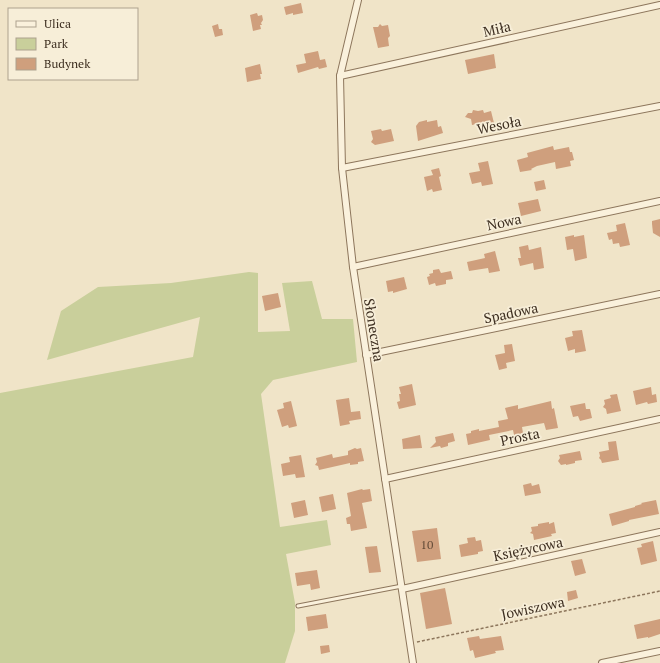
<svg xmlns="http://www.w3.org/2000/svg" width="660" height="663" font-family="'PT Serif',serif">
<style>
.green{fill:#c9cf9b}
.building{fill:#cf9f7d}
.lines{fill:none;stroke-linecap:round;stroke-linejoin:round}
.lane-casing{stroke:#8d765c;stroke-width:5}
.street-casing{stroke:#8d765c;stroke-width:8}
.path{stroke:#8d765c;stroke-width:1.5;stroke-dasharray:3 2;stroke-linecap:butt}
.lane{stroke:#faf1dc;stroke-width:3}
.street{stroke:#faf1dc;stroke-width:6}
.labels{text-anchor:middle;stroke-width:3.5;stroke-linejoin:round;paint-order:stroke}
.number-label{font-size:12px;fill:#624a37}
.street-label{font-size:14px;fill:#3d2e20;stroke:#f7eed8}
</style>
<rect width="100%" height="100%" fill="#f0e4c8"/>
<path class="green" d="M 249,272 L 258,273 L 258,332 L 290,331 L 282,283 L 312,281 L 322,319 L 353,319 L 357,362 L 273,380 L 261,394 L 280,527 L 327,520 L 331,545 L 286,554 L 295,603 L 295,631 L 285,663 L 0,663 L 0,393 L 193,357 L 200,317 L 47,360 L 61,311 L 98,287 L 171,283 Z"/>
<g class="building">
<path d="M 301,3 L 303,13 L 293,15 L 293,13 L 286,15 L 284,7 Z"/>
<path d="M 257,13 L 258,16 L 262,15 L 263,20 L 261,23 L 262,25 L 260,25 L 261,29 L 253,31 L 250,15 Z"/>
<path d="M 218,24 L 219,29 L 222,29 L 223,35 L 215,37 L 212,26 Z"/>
<path d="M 380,24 L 382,26 L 388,25 L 390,36 L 388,38 L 389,46 L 378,48 L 373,27 L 378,27 Z"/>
<path d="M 318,51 L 320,60 L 325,59 L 327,67 L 319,69 L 318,67 L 298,73 L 296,65 L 306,63 L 304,54 Z"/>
<path d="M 494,54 L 496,68 L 468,74 L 465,60 Z"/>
<path d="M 260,64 L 262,74 L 260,74 L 261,79 L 247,82 L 245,68 Z"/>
<path d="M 473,110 L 478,111 L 483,110 L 484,113 L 491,111 L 494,123 L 485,125 L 485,122 L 472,125 L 471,119 L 465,117 L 468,113 L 472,113 Z"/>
<path d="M 427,120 L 427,122 L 437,120 L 438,127 L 441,126 L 443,133 L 418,141 L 416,126 L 419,122 Z"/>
<path d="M 381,129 L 382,131 L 391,129 L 394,141 L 375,145 L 371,142 L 373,139 L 371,131 Z"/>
<path d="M 553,146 L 554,150 L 569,147 L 570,152 L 572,152 L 574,160 L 570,161 L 571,166 L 556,169 L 555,162 L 537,166 L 531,169 L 532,170 L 520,172 L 517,160 L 528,157 L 527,153 Z"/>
<path d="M 488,161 L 493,184 L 482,186 L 481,182 L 472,184 L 469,173 L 480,171 L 478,163 Z"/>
<path d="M 439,168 L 441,176 L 439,177 L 442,190 L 433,192 L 432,189 L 427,191 L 424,177 L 433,175 L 431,170 Z"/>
<path d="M 544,180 L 546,189 L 536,191 L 534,182 Z"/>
<path d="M 538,199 L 541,211 L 521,216 L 518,203 Z"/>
<path d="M 660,219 L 660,237 L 653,233 L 652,224 L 652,221 Z"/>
<path d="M 625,223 L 630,245 L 620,247 L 619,243 L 613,244 L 612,239 L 609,240 L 607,233 L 617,231 L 616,225 Z"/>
<path d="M 574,235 L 574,237 L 584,235 L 587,258 L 575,261 L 573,249 L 567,250 L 565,237 Z"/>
<path d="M 528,245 L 529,250 L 541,247 L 544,268 L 534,270 L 533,263 L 520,266 L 518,258 L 521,258 L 519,247 Z"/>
<path d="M 495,251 L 500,271 L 489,273 L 488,268 L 469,271 L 467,262 L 485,258 L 484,254 Z"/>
<path d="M 439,269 L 441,273 L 451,271 L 453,279 L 446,280 L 446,284 L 436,286 L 435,283 L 429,285 L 427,277 L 430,276 L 429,274 L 433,273 L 433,270 Z"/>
<path d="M 404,277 L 407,289 L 393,293 L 393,291 L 388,292 L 386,281 Z"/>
<path d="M 278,293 L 281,307 L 265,311 L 262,296 Z"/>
<path d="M 582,330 L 586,351 L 575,353 L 575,349 L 568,351 L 565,338 L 573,336 L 572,331 Z"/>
<path d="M 512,344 L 515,361 L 506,363 L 507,368 L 499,370 L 495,355 L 505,353 L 504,345 Z"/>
<path d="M 412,384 L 416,405 L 399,409 L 397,402 L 400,401 L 399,394 L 401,394 L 399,387 Z"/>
<path d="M 651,387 L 652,395 L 656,394 L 657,402 L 648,404 L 647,402 L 636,405 L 633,391 Z"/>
<path d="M 617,394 L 621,411 L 607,414 L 606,409 L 603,407 L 605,404 L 604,400 L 611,398 L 610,395 Z"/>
<path d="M 349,398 L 351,412 L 360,411 L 361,419 L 349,421 L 350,424 L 340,426 L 336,400 Z"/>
<path d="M 291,401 L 297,426 L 289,428 L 288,425 L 282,427 L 277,410 L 284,408 L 283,403 Z"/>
<path d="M 551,401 L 552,409 L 554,408 L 558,428 L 546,430 L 544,423 L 522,427 L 523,433 L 514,435 L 513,430 L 489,435 L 490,440 L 468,445 L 466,434 L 471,433 L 471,431 L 479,429 L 479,431 L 499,427 L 498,421 L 508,419 L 505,408 L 518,405 L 518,409 Z"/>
<path d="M 585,403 L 586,409 L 590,409 L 592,418 L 580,421 L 578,416 L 573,417 L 570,406 Z"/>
<path d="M 453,433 L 455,441 L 448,443 L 448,446 L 441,448 L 440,446 L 430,448 L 436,442 L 435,437 Z"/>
<path d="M 420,435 L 422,448 L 403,449 L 402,439 Z"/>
<path d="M 616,441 L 619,460 L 602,463 L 601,460 L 599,458 L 600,456 L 599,452 L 609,450 L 608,442 Z"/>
<path d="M 355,448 L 357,449 L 361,448 L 364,461 L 358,462 L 358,464 L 350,465 L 350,463 L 319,470 L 318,466 L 315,465 L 317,462 L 316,458 L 332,454 L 333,458 L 348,455 L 348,451 Z"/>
<path d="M 580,451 L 582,460 L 575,461 L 575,463 L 566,465 L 566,464 L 561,465 L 558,461 L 560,458 L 559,455 Z"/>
<path d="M 301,455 L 305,477 L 296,478 L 295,474 L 283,476 L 281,464 L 290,462 L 289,457 Z"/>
<path d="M 531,483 L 532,486 L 539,484 L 541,493 L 525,496 L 523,485 Z"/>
<path d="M 362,489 L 363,490 L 370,489 L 372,501 L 362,503 L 367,528 L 351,531 L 350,524 L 347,524 L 346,518 L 351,516 L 347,493 Z"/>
<path d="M 333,494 L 336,509 L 322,512 L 319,497 Z"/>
<path d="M 305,500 L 308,515 L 294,518 L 291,503 Z"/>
<path d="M 656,500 L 659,514 L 629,520 L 629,521 L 612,526 L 609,514 L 635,507 L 635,506 L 642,504 L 641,503 Z"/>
<path d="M 549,522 L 549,524 L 554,522 L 556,533 L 551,534 L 552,536 L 534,540 L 533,534 L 530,533 L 532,531 L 531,527 L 538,526 L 538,524 Z"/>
<path d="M 437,528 L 441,559 L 417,562 L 412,531 Z"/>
<path d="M 475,537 L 476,541 L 481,540 L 483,551 L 478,552 L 478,554 L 461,557 L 459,545 L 468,543 L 467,538 Z"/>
<path d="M 653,541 L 657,561 L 641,565 L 637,548 L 642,547 L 641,544 Z"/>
<path d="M 377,546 L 381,572 L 369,573 L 365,547 Z"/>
<path d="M 582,559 L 586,573 L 575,576 L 571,561 Z"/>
<path d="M 317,570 L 320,588 L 311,590 L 310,584 L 297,586 L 295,573 Z"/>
<path d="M 445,588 L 452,624 L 426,629 L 420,593 Z"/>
<path d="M 576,590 L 578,598 L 568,601 L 567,592 Z"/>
<path d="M 326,614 L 328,628 L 308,631 L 306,617 Z"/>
<path d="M 660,619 L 660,634 L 648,638 L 648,637 L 637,639 L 634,625 Z"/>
<path d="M 479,636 L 480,639 L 501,636 L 504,650 L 495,651 L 496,653 L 475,658 L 473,650 L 470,651 L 467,638 Z"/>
<path d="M 329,645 L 330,652 L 321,654 L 320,646 Z"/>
</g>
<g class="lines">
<defs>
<path id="lane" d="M 298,606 L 402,586"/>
<g id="street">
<path d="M 358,0 L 340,76 L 342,168 L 353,267 L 413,663"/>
<path d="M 340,76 L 660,5"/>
<path d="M 342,168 L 660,106"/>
<path d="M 353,267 L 660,201"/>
<path d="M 366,355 L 660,294"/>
<path d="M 385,479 L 660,419"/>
<path d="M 402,589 L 660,532"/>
<path d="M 602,663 L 660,651"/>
</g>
</defs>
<use href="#lane" class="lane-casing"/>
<use href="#street" class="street-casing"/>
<path class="path" d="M 417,642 L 660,591"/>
<use href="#lane" class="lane"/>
<use href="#street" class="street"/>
</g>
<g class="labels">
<g class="number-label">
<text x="427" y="549">10</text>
</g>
<g class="street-label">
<text transform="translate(497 29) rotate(-13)" y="5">Miła</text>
<text transform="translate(499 125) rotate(-11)" y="5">Wesoła</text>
<text transform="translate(504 222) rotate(-12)" y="5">Nowa</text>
<text transform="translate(511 313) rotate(-12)" y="5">Spadowa</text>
<text transform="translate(374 330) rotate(81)" y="5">Słoneczna</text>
<text transform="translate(520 437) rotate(-12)" y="5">Prosta</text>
<text transform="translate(528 549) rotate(-12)" y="5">Księżycowa</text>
<text transform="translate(533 608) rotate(-12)" y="5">Jowiszowa</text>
</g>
</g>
<rect x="8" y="8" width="130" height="72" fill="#f7eed8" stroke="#ada18e"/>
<rect x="16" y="21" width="20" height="6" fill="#faf1dc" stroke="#ada18e"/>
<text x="44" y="28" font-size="12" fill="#3d2e20">Ulica</text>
<rect x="16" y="38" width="20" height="12" fill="#c9cf9b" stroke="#ada18e"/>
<text x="44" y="48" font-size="12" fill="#3d2e20">Park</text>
<rect x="16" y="58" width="20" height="12" fill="#cf9f7d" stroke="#ada18e"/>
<text x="44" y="68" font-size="12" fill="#3d2e20">Budynek</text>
</svg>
